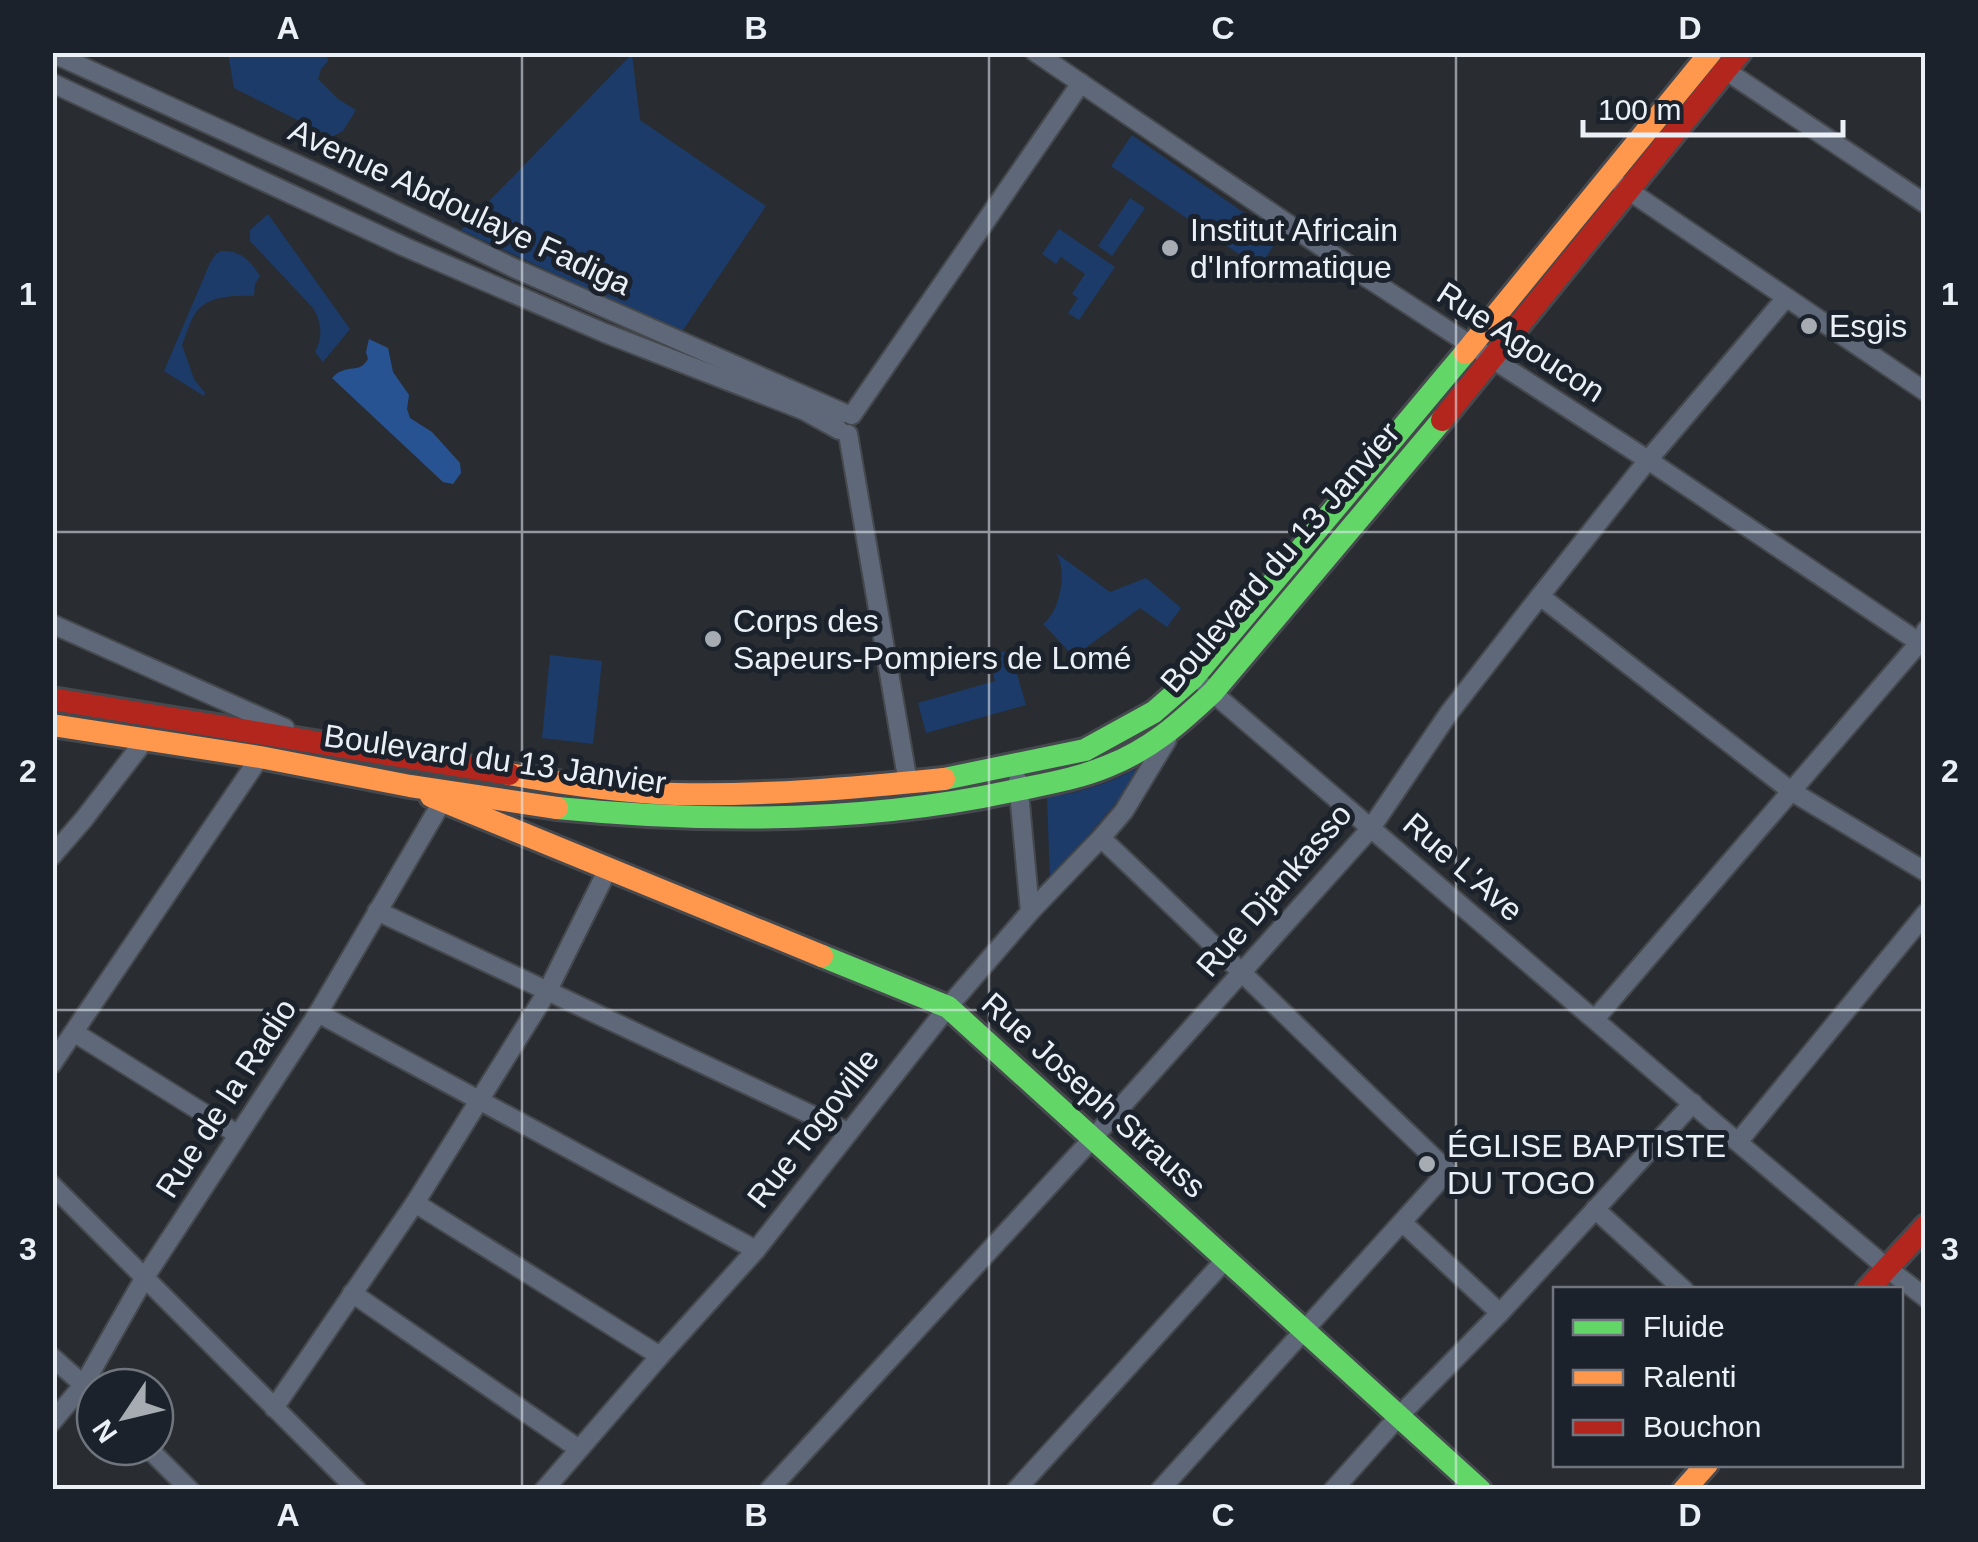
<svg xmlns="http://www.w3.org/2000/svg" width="1978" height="1542" font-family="Helvetica,sans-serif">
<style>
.green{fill:#1c3b68}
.forest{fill:#285393}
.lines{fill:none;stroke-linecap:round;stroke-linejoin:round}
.street-casing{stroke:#45484d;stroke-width:22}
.fast-casing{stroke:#45484d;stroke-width:28}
.slow-casing{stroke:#45484d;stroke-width:28}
.jam-casing{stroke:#45484d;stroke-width:28}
.street{stroke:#5e6878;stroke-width:18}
.fast{stroke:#63d668;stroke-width:22}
.slow{stroke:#ff974d;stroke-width:22}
.jam{stroke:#b3261e;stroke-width:22}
.grid{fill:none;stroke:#ebf0f7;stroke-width:2.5;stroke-opacity:0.55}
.poi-dot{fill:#a7acb2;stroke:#1c222c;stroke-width:4}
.labels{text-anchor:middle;stroke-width:10;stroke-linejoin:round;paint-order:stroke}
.street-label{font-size:32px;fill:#ebf0f7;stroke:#1c222c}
.poi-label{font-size:32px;fill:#ebf0f7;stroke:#1c222c;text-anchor:start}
.neatline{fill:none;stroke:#ebf0f7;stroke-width:4}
.grid-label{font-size:32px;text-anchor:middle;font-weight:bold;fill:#ebf0f7}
</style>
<rect width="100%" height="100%" fill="#292d32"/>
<g class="green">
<path d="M 228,53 L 327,53 L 328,61 L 321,69 L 318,79 L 338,99 L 356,110 L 343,131 L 331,137 L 234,88 Z"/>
<path d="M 632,54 L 640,120 L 766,206 L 681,333 L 461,230 Z"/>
<path d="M 1132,135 L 1279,237 L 1259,268 L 1111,166 Z"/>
<path d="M 1130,198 L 1145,208 L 1112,256 L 1098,246 Z"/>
<path d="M 268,214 L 350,329 L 323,362 L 315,352 C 323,336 322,323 313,308 L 250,241 L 250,230 Z"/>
<path d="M 1059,229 L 1115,267 L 1079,320 L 1068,313 L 1078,298 L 1072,294 L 1085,274 L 1061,257 L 1056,264 L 1042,254 Z"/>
<path d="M 221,251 C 240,250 250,260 260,276 L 255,284 L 254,296 C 235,295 206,295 195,314 C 189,323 186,335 182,345 L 194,379 L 205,393 L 204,396 L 164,371 L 210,263 L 216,254 Z"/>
<path d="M 1056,553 L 1110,592 L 1146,578 L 1181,608 L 1167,627 L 1140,608 L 1084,649 L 1088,660 L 1085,665 L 1080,663 L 1043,624 C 1060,612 1068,571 1056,553 Z"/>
<path d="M 1010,650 L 1026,705 L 926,733 L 918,703 L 995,681 L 988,656 Z"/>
<path d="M 550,655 L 602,661 L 593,744 L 542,738 Z"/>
<path d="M 1151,761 L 1050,881 L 1047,797 C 1085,793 1117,780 1151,761 Z"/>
</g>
<path class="forest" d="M 369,339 L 388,348 L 393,372 L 409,395 L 407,409 L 410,418 L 432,432 L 460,463 L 461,473 L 453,484 L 443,482 L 332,378 C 335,375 338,372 342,371 C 354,366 360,372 368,359 L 366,352 Z"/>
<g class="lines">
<defs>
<g id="street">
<path d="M 1035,52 L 1369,279 L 1648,460 L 1926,647"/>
<path d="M 52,53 L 327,178 L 516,269 L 844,413"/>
<path d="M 1725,70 L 1926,204"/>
<path d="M 52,83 L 405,247 L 605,333 L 803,410 L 839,430"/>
<path d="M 1622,186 L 1926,392"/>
<path d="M 852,415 L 1081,83"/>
<path d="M 848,434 L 908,783"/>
<path d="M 1540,596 L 1791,791 L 1926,872"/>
<path d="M 52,624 L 285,728"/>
<path d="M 1206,687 L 1715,1123 L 1887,1268 L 1926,1298"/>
<path d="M 1101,838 C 1218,948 1332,1061 1448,1171 L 1160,1490"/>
<path d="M 52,856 L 84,819 L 145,740"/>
<path d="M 377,911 L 848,1132"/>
<path d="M 1030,912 L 1101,838 L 1124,811 L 1167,740"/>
<path d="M 318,1013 L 756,1250"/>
<path d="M 1595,1019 L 1919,643 L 1926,630"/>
<path d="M 75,1033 L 237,1134"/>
<path d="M 52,1064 L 260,757"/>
<path d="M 1738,1142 L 1926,913"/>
<path d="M 52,1185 L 357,1490"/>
<path d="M 415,1203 L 660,1356"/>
<path d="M 1595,1209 L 1684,1290"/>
<path d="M 1402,1222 L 1500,1313"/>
<path d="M 352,1293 L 579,1449"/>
<path d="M 52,1357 L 95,1395"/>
<path d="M 274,1408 L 415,1203 L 547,992 L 608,869"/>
<path d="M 52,1422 L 84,1384 L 145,1277 L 318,1013 L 442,802"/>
<path d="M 147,1447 L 190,1490"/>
<path d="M 544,1490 L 660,1356 L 756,1250 L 948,1007 L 1030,912 L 1018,781"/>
<path d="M 769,1490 L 1093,1138 L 1371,828 L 1449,713 L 1540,596 L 1648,460 L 1785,299"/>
<path d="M 1016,1490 L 1226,1259"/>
<path d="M 1333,1490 L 1399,1416 L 1500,1313 L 1693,1103"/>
</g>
<g id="fast">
<path d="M 944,779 L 1085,750 L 1154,712 L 1193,678 L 1465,353"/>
<path d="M 557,808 C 708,823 864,823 1012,791 C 1045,784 1077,779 1108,766 C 1151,749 1180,723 1213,692 L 1442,420"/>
<path d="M 822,956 L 948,1007 L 1480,1490"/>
</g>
<g id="slow">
<path d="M 1465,353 L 1711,52"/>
<path d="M 52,725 L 260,757 L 410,786 L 557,808"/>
<path d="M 509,774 C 564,784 620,792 676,794 C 765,796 855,788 944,779"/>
<path d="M 431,796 L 822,956"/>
<path d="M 1684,1490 L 1707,1464"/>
</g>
<g id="jam">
<path d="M 1442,420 L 1740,52"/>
<path d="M 52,699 L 509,774"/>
<path d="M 1867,1290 L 1926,1226"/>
</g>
</defs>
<use href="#street" class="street-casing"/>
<use href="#fast" class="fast-casing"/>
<use href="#slow" class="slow-casing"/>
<use href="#jam" class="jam-casing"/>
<use href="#street" class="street"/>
<use href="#fast" class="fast"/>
<use href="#slow" class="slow"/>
<use href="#jam" class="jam"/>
</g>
<path class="grid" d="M 522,52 L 522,1490M 989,52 L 989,1490M 1456,52 L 1456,1490M 52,532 L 1926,532M 52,1010 L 1926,1010"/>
<g class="poi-dot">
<circle cx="1170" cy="248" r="10"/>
<circle cx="1809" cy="326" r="10"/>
<circle cx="713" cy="639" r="10"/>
<circle cx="1427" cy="1164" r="10"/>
</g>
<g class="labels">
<g class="street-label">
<text transform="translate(460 207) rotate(25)" y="11">Avenue Abdoulaye Fadiga</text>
<text transform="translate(1521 342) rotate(33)" y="11">Rue Agoucon</text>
<text transform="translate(1280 557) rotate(-49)" y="11">Boulevard du 13 Janvier</text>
<text transform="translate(495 759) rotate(8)" y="11">Boulevard du 13 Janvier</text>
<text transform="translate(1463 867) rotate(41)" y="11">Rue L'Ave</text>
<text transform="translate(1274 890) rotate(-49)" y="11">Rue Djankasso</text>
<text transform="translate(1094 1095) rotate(42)" y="11">Rue Joseph Strauss</text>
<text transform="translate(226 1098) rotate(-57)" y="11">Rue de la Radio</text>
<text transform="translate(813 1128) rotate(-52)" y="11">Rue Togoville</text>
</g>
<g class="poi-label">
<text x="1190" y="241">Institut Africain<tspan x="1190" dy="37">d'Informatique</tspan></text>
<text x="1829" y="337">Esgis</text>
<text x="733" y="632">Corps des<tspan x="733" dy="37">Sapeurs-Pompiers de Lomé</tspan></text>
<text x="1447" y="1157">ÉGLISE BAPTISTE<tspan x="1447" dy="37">DU TOGO</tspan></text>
</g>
</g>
<rect width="1978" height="1542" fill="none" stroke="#1c222c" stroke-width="110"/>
<rect x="1553" y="1287" width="350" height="180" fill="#1c222c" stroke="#6f747d" stroke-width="2.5"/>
<rect x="1573" y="1320" width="50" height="15" fill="#63d668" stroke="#6f747d" stroke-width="2.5"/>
<text x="1643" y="1337" font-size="30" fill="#ebf0f7">Fluide</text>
<rect x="1573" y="1370" width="50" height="15" fill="#ff974d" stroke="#6f747d" stroke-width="2.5"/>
<text x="1643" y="1387" font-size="30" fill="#ebf0f7">Ralenti</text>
<rect x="1573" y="1420" width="50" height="15" fill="#b3261e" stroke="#6f747d" stroke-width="2.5"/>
<text x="1643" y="1437" font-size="30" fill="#ebf0f7">Bouchon</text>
<g transform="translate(125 1417) rotate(235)"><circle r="48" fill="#1c222c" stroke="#6f747d" stroke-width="2.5"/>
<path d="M0-8L18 38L0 25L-18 38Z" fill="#a7acb2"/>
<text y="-15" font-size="28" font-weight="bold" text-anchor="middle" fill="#ebf0f7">N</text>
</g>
<path d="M1583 120v15h260v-15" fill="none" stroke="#ebf0f7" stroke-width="5"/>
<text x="1598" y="120" font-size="30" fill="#ebf0f7" stroke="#1c222c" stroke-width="8" paint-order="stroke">100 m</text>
<rect x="55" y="55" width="1868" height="1432" class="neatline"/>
<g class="grid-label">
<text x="288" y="39">A</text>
<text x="756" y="39">B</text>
<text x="1223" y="39">C</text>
<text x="1690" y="39">D</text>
<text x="28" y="305">1</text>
<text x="1950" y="305">1</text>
<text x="28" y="782">2</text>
<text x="1950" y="782">2</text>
<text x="28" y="1260">3</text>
<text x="1950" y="1260">3</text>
<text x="288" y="1526">A</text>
<text x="756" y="1526">B</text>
<text x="1223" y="1526">C</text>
<text x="1690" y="1526">D</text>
</g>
</svg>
